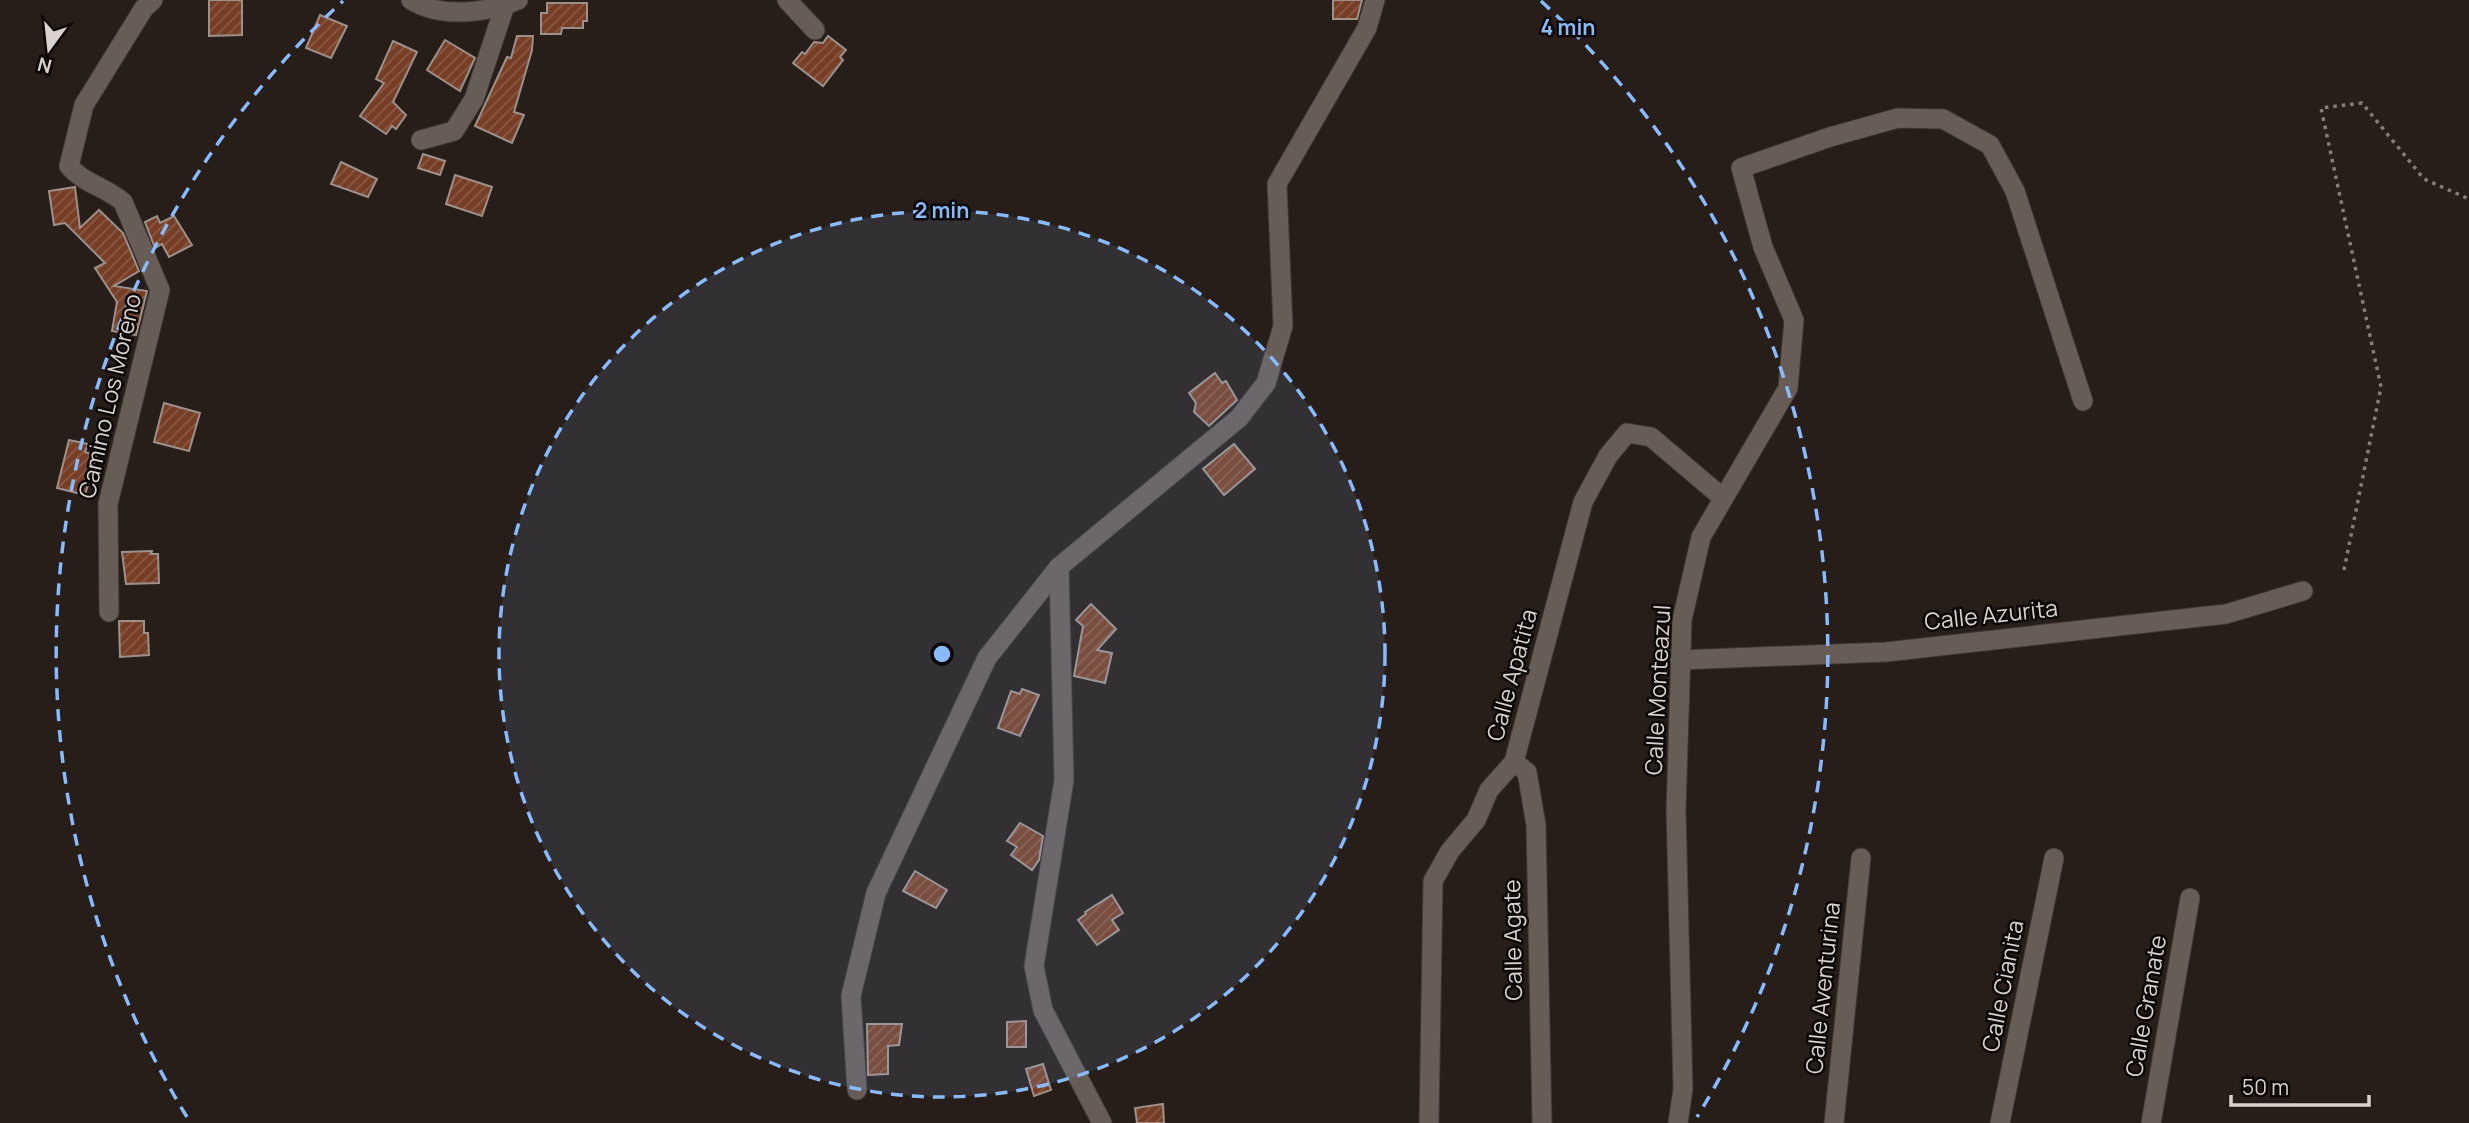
<svg xmlns="http://www.w3.org/2000/svg" width="2469" height="1123" font-family="Manrope,sans-serif">
<style>
.building{fill:url(#building-hatch);stroke:#9d908b;stroke-width:2}
.lines{fill:none;stroke-linecap:round;stroke-linejoin:round}
.minor-casing{stroke:#3f3835;stroke-width:21}
.path{stroke:#867d7a;stroke-width:3.5;stroke-dasharray:3.5 5;stroke-linecap:butt}
.minor{stroke:#685c57;stroke-width:19}
.ring{fill:none;stroke:#88bafc;stroke-width:3.5;stroke-dasharray:12 9}
.labels{text-anchor:middle;stroke-width:5;stroke-linejoin:round;paint-order:stroke}
.street-label{font-size:23px;fill:#d9d2cf;stroke:#0c0807}
.centre{fill:#88bafc;stroke:#0c0807;stroke-width:3.5}
.ring-label{font-size:21px;text-anchor:middle;font-weight:bold;fill:#88bafc;stroke:#0c0807;stroke-width:5;stroke-linejoin:round;paint-order:stroke}
</style>
<defs>
<pattern id="building-hatch" width="6" height="6" patternUnits="userSpaceOnUse" patternTransform="scale(1.75)"><rect width="6" height="6" fill="#773e26"/><path d="M-1 1l2-2M0 6l6-6M5 7l2-2" fill="none" stroke="#8a5944"/></pattern>
</defs>
<rect width="100%" height="100%" fill="#271d19"/>
<g class="building">
<path d="M 209,0 L 242,0 L 242,35 L 209,36 Z"/>
<path d="M 1333,0 L 1362,0 L 1357,19 L 1333,19 Z"/>
<path d="M 547,3 L 587,3 L 587,21 L 583,21 L 583,28 L 562,28 L 561,34 L 541,34 L 541,13 L 547,13 Z"/>
<path d="M 320,15 L 347,26 L 331,58 L 306,48 Z"/>
<path d="M 517,36 L 533,36 L 532,50 L 514,112 L 524,115 L 512,143 L 475,126 L 507,57 L 511,58 Z"/>
<path d="M 828,36 L 846,50 L 840,57 L 843,60 L 823,86 L 793,63 L 802,52 L 805,54 L 814,42 L 823,43 Z"/>
<path d="M 445,40 L 475,58 L 460,91 L 427,70 Z"/>
<path d="M 393,41 L 417,52 L 393,102 L 406,115 L 396,129 L 392,126 L 386,134 L 360,116 L 384,83 L 376,79 Z"/>
<path d="M 423,154 L 445,161 L 440,175 L 418,168 Z"/>
<path d="M 341,162 L 377,179 L 368,197 L 331,184 Z"/>
<path d="M 455,175 L 492,187 L 482,216 L 446,204 Z"/>
<path d="M 75,187 L 80,228 L 99,210 L 123,233 L 139,271 L 114,286 L 147,291 L 136,335 L 112,331 L 117,302 L 95,268 L 105,263 L 65,223 L 54,225 L 49,191 Z"/>
<path d="M 157,216 L 160,223 L 174,216 L 192,245 L 169,257 L 162,244 L 155,248 L 145,222 Z"/>
<path d="M 1215,373 L 1222,383 L 1226,381 L 1237,400 L 1209,426 L 1194,412 L 1196,403 L 1189,393 Z"/>
<path d="M 164,403 L 200,413 L 189,451 L 154,442 Z"/>
<path d="M 69,440 L 88,444 L 85,452 L 96,456 L 85,495 L 57,488 Z"/>
<path d="M 1234,444 L 1255,469 L 1224,495 L 1203,469 Z"/>
<path d="M 152,551 L 151,554 L 158,554 L 159,583 L 126,584 L 122,552 Z"/>
<path d="M 1091,604 L 1116,629 L 1097,650 L 1112,653 L 1105,683 L 1074,676 L 1083,626 L 1076,620 Z"/>
<path d="M 119,621 L 144,621 L 144,633 L 148,633 L 149,655 L 120,657 Z"/>
<path d="M 1022,689 L 1039,695 L 1020,736 L 998,728 L 1011,691 L 1020,694 Z"/>
<path d="M 1020,823 L 1043,836 L 1039,860 L 1032,870 L 1011,855 L 1017,847 L 1007,841 Z"/>
<path d="M 915,871 L 947,890 L 936,908 L 903,891 Z"/>
<path d="M 1112,895 L 1123,913 L 1112,920 L 1119,930 L 1097,945 L 1078,920 L 1086,914 L 1085,912 Z"/>
<path d="M 1026,1021 L 1026,1047 L 1007,1047 L 1007,1022 Z"/>
<path d="M 867,1024 L 902,1024 L 899,1045 L 888,1046 L 888,1074 L 868,1075 Z"/>
<path d="M 1043,1064 L 1051,1090 L 1034,1096 L 1026,1069 Z"/>
<path d="M 1163,1104 L 1164,1123 L 1137,1123 L 1135,1108 Z"/>
</g>
<g class="lines">
<defs>
<g id="minor">
<path d="M 411,0 C 442,19 486,13 518,0"/>
<path d="M 787,0 L 815,30"/>
<path d="M 421,140 L 454,131 L 474,99 L 505,5"/>
<path d="M 109,612 L 108,504 L 160,290 L 123,202 C 106,187 84,184 69,166 L 84,105 L 144,8 L 153,0"/>
<path d="M 1680,660 L 1886,652 L 2226,614 L 2303,591"/>
<path d="M 1514,762 L 1527,772 L 1536,825 L 1542,1123"/>
<path d="M 857,1090 L 851,996 L 876,893 L 987,658 L 1059,567"/>
<path d="M 1102,1123 L 1043,1010 L 1034,966 L 1064,780 L 1059,567 L 1239,418 L 1266,383 L 1283,326 L 1277,184 L 1367,28 L 1375,0"/>
<path d="M 1429,1123 L 1433,881 L 1450,851 L 1476,820 L 1489,790 L 1514,762 L 1583,502 L 1608,456 L 1627,433 L 1651,437 L 1723,498"/>
<path d="M 1678,1123 L 1683,1089 L 1676,810 L 1682,620 L 1701,537 L 1788,388 L 1794,320 L 1763,247 L 1741,168 L 1830,137 L 1898,118 L 1943,119 L 1990,145 L 2015,191 L 2083,401"/>
<path d="M 1834,1123 L 1861,858"/>
<path d="M 2000,1123 L 2054,858"/>
<path d="M 2151,1123 L 2190,898"/>
</g>
</defs>
<use href="#minor" class="minor-casing"/>
<path class="path" d="M 2344,570 L 2381,387 L 2321,108 L 2362,103 L 2424,179 L 2469,199"/>
<use href="#minor" class="minor"/>
</g>
<circle cx="942" cy="654" r="443" fill="#88bafc" fill-opacity=".12"/>
<g class="ring">
<circle cx="942" cy="654" r="443"/>
<path d="M187 1117A886 886 0 0 1 343 1M1541 1A886 886 0 0 1 1697 1117"/>
</g>
<g class="labels">
<g class="street-label">
<text transform="translate(110 396) rotate(-77)" y="8">Camino Los Moreno</text>
<text transform="translate(1991 615) rotate(-6)" y="8">Calle Azurita</text>
<text transform="translate(1512 675) rotate(-75)" y="8">Calle Apatita</text>
<text transform="translate(1658 690) rotate(-87)" y="8">Calle Monteazul</text>
<text transform="translate(1513 940) rotate(-91)" y="8">Calle Agate</text>
<text transform="translate(2003 986) rotate(-79)" y="8">Calle Cianita</text>
<text transform="translate(1823 988) rotate(-84)" y="8">Calle Aventurina</text>
<text transform="translate(2146 1006) rotate(-80)" y="8">Calle Granate</text>
</g>
</g>
<circle cx="942" cy="654" r="10" class="centre"/>
<g class="ring-label">
<text x="1568" y="35">4 min</text>
<text x="942" y="218">2 min</text>
</g>
<g transform="translate(49 49) rotate(195)" stroke="#0c0807" stroke-width="5" paint-order="stroke">
<path d="M0-5L12 26L0 18L-12 26Z" fill="#d9d2cf"/>
<text y="-10" font-size="19" font-weight="bold" text-anchor="middle" fill="#d9d2cf">N</text>
</g>
<path d="M2231 1095v10h138v-10" fill="none" stroke="#d9d2cf" stroke-width="3.5"/>
<text x="2242" y="1095" font-size="21" fill="#d9d2cf" stroke="#0c0807" stroke-width="5" paint-order="stroke">50 m</text>
</svg>
